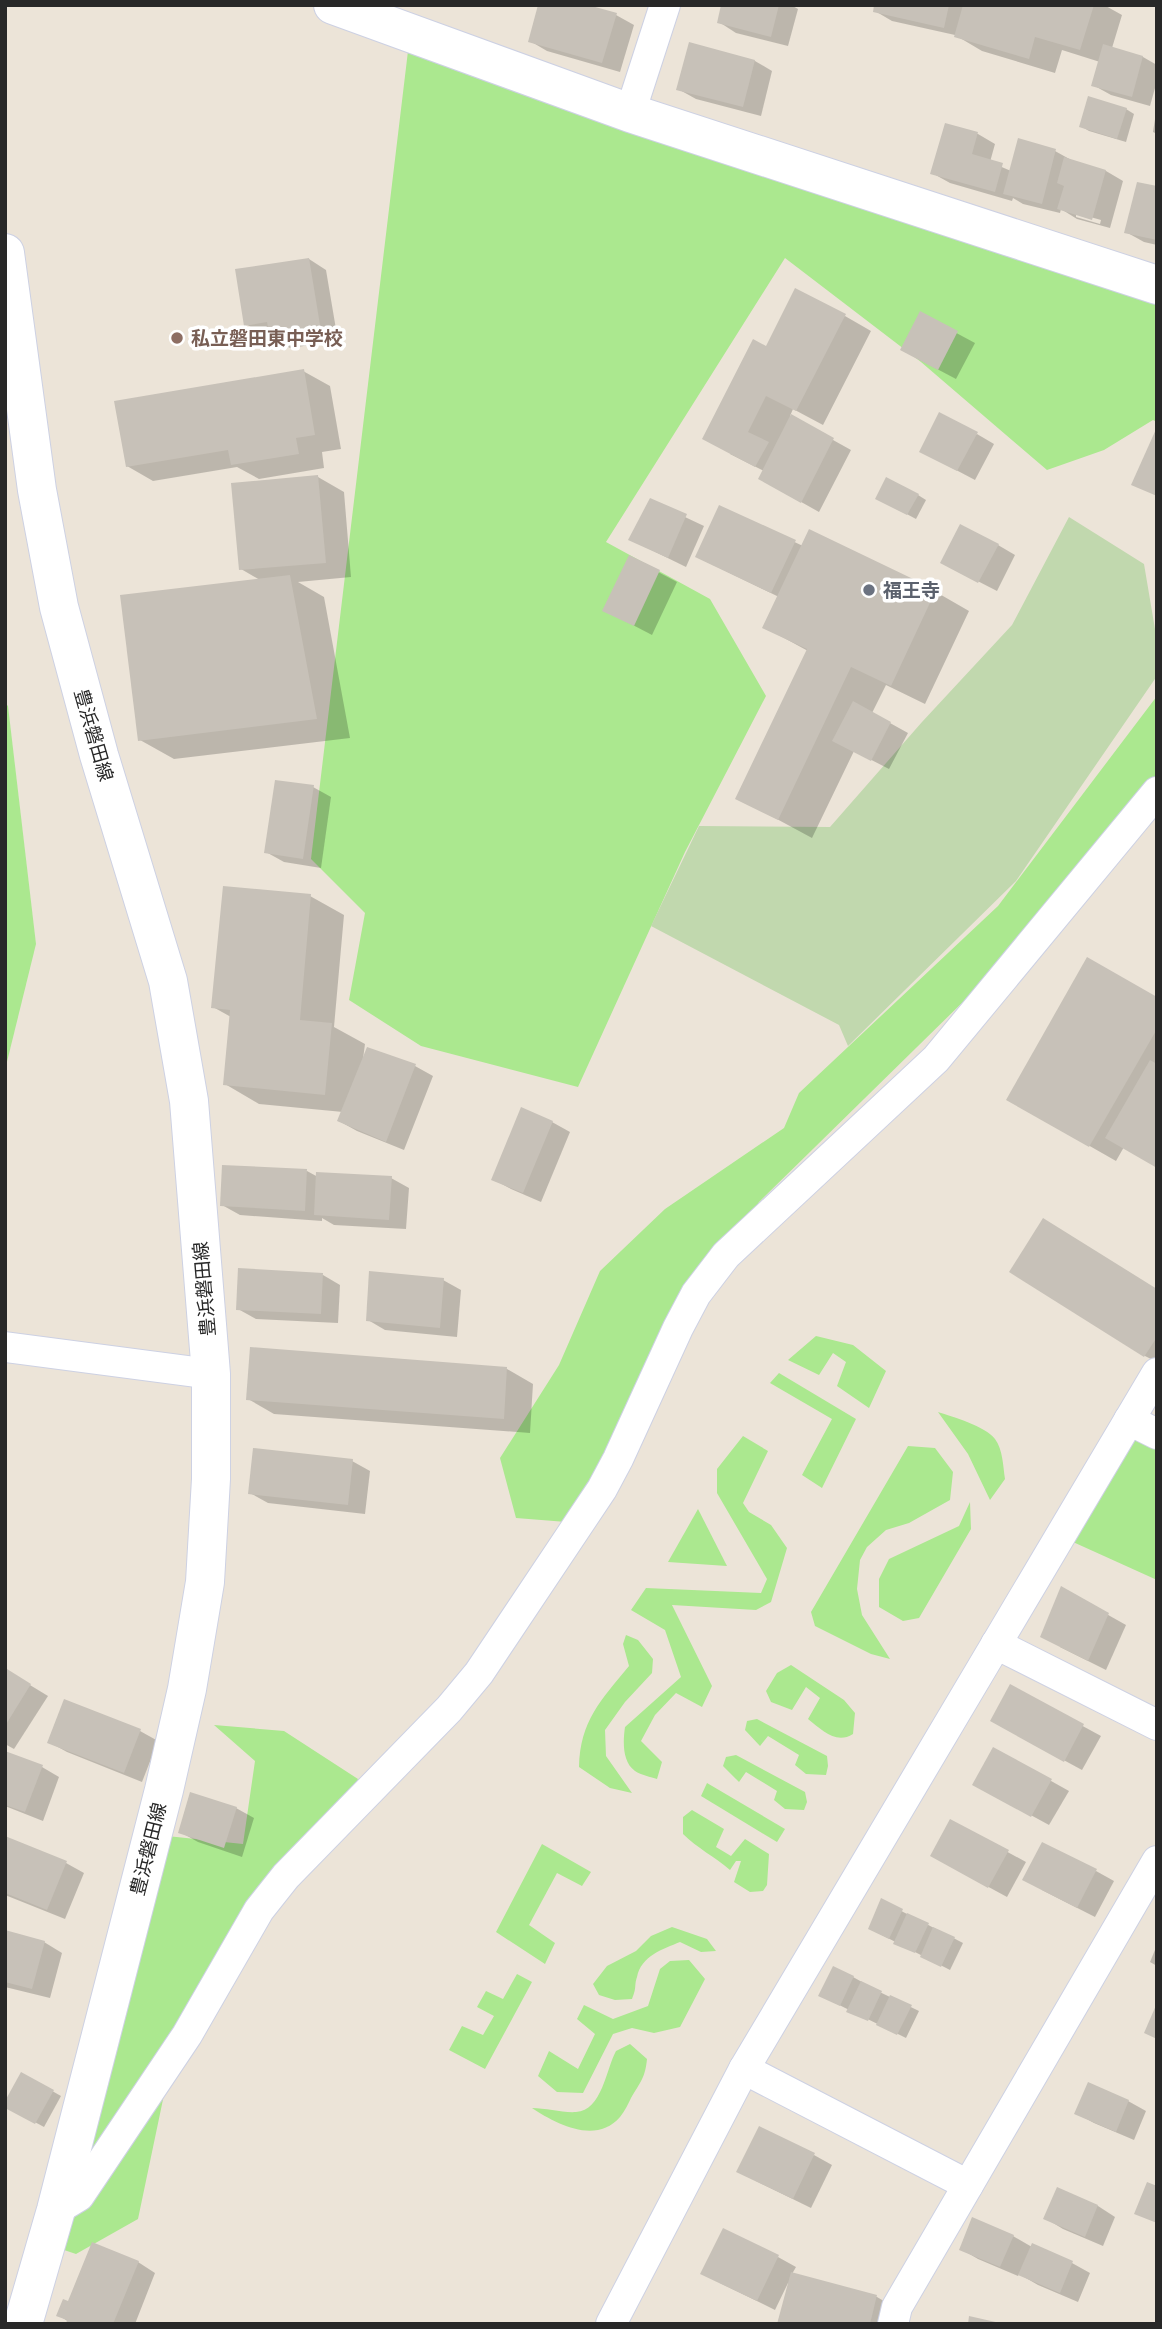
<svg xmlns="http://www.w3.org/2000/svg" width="1162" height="2329" font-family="'Roboto Condensed','Noto Sans JP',sans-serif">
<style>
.green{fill:#abe88f}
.cemetery{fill:#c1d8ae}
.shadow{fill:#0003;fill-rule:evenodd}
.building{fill:#c7c1b8}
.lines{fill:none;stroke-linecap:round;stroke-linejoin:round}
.street-casing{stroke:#cdd1e3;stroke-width:32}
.secondary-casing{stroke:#cdd1e3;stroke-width:40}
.street{stroke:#fff;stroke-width:30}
.secondary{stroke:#fff;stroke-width:38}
.education-dot{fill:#8d6e63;stroke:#fff;stroke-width:2.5}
.worship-dot{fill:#6b7280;stroke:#fff;stroke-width:2.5}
.labels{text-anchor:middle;stroke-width:7;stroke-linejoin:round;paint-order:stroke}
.education-label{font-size:19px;font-weight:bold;fill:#785e54;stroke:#fff;text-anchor:start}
.worship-label{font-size:19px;font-weight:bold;fill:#5b616d;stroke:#fff;text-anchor:start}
.street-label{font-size:19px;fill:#282828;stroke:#fff}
</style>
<rect width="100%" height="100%" fill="#ece4d8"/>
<g class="green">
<path d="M 408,51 L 1157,305 L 1157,422 L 1153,420 L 1104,450 L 1047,470 L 921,362 L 785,258 L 606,542 L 710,599 L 766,696 L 685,852 L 578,1087 L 421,1046 L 349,1000 L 365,913 L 311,859 Z"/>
<path d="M 1157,696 L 1157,786 L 1072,895 L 759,1202 L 579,1523 L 516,1518 L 500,1458 L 559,1365 L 600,1271 L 665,1209 L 784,1128 L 799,1093 L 998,906 Z"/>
<path d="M 5,703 L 8,706 L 36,944 L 5,1070 Z"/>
<path d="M 816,1336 L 853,1345 L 886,1371 L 869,1408 L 837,1386 L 846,1362 L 833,1353 L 819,1375 L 788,1360 Z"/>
<path d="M 779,1373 L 856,1419 L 822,1488 L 802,1475 L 832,1419 L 770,1383 Z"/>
<path d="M 938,1412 C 953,1417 985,1426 995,1439 C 1003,1450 1003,1466 1005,1479 L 990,1500 L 968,1454 Z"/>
<path d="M 1135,1433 L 1157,1444 L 1157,1580 L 1073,1542 Z"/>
<path d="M 743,1436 L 768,1451 L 743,1503 L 749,1512 L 771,1525 L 787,1548 L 771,1602 L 756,1610 L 672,1605 L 712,1686 L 702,1707 L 676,1693 L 655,1715 L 641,1741 L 662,1762 L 657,1779 C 651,1777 641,1775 635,1771 C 622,1762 623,1741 625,1727 L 681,1677 L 665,1630 L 631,1610 L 646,1588 L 761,1593 L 767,1579 L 717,1493 L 717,1469 Z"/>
<path d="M 908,1446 L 935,1448 L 953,1472 L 950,1500 L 909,1523 L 886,1530 L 867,1547 L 860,1560 L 857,1589 L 862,1615 L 890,1659 L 871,1654 L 815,1626 L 811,1612 Z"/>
<path d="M 970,1502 L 971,1529 L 919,1618 L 903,1621 L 879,1607 L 879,1579 L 889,1559 L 959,1526 Z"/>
<path d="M 698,1509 L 727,1566 L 668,1562 Z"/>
<path d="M 626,1635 L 638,1640 L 653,1659 L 652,1673 L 625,1702 L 605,1730 L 606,1756 L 632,1793 L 610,1788 L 579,1767 C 580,1721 601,1700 629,1666 L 623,1644 Z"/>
<path d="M 791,1665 L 844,1700 L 855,1713 L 853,1734 C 836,1745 822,1730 808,1719 L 820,1698 L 806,1687 L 792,1710 L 771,1702 L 766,1691 L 777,1673 Z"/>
<path d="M 757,1719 L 827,1756 L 828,1766 L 826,1775 L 806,1774 L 795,1765 L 799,1755 L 768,1736 L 760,1746 L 745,1730 L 747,1721 Z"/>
<path d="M 214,1725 L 284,1731 L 358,1779 L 344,1817 L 179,2023 L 138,2219 L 76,2254 L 46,2244 L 167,1836 L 243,1844 L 255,1761 Z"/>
<path d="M 736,1755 L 805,1792 L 807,1802 L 804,1810 L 785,1809 L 774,1800 L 777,1791 L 746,1772 L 739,1782 L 723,1766 L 726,1757 Z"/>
<path d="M 707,1783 L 785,1829 L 777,1842 L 701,1796 Z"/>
<path d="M 692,1810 L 724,1829 L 716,1847 L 731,1856 L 745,1839 L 769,1854 L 767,1885 L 763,1891 L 750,1892 L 734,1882 L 741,1861 L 736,1861 L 730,1870 C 715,1857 697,1848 683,1834 L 683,1817 Z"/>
<path d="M 542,1844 L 591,1872 L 582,1886 L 557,1873 L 529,1925 L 555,1943 L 545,1964 L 496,1932 Z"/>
<path d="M 672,1927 L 707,1939 L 716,1951 L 701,1952 L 680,1942 C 663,1949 641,1956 637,1977 C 634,1986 637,1987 632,1999 L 615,2000 L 599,1995 L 593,1984 L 607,1966 L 636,1951 L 651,1936 Z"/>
<path d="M 689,1960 L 705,1979 L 680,2027 L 654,2033 L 632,2028 L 613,2034 L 583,2093 L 557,2092 L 538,2076 L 549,2051 L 578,2069 L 595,2034 L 577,2019 L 584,2005 L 613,2019 L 648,2006 L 660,1969 L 670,1961 Z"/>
<path d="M 517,1974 L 532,1982 L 485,2069 L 449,2050 L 462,2026 L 483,2035 L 494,2016 L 477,2007 L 486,1991 L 503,1999 Z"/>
<path d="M 630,2044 L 647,2059 C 645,2078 641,2081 631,2098 C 628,2104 625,2111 620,2117 C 596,2145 556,2124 532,2108 C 546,2108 563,2113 576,2112 C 602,2111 606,2069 616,2051 Z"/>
</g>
<path class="cemetery" d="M 1069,517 L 1144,564 L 1157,641 L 1157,676 L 1016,881 L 848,1046 L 839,1025 L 651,926 L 699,826 L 830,827 L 922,722 L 1012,625 Z"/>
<g class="shadow">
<path d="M 723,5 L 791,5 L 798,9 L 788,46 L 736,33 L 719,22 Z"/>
<path d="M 876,5 L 1104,5 L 1122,15 L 1112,48 L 1143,57 L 1157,65 L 1157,81 L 1150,106 L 1111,95 L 1093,85 L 1100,62 L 1062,50 L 1055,73 L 982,51 L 955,35 L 892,21 L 875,11 Z"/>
<path d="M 616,15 L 634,25 L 620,72 L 547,51 L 530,41 Z"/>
<path d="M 690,44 L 755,61 L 772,71 L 761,116 L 696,99 L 678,89 Z"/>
<path d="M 1157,106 L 1157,134 L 1153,132 Z"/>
<path d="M 1126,109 L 1134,114 L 1126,142 L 1089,131 L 1081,126 Z"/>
<path d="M 946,125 L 978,134 L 995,144 L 990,162 L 1011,171 L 1055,151 L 1073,161 L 1106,171 L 1123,181 L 1110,228 L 1077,219 L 1061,209 L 1060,213 L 1023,204 L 1013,198 L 1012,201 L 950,183 L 932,173 ZM 1076,213 L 1101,220 L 1100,224 L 1076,217 Z"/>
<path d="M 1157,188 L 1157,245 L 1144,242 L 1126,232 Z"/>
<path d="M 309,259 L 326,270 L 338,341 L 290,348 L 272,338 L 271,334 L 263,335 L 246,324 Z"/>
<path d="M 921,314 L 975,343 L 956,379 L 920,360 Z"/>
<path d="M 845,316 L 871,331 L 823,425 L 793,409 L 790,416 L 851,450 L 819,512 L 760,479 L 764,471 L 730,454 L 766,348 Z"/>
<path d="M 303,371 L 330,386 L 341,449 L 322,452 L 324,468 L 259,479 L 237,467 L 153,481 L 127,466 Z"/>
<path d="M 977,434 L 994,444 L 975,480 L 939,461 Z"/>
<path d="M 318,477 L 344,492 L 351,577 L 298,582 L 324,597 L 350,738 L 174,759 L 140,740 L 260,580 L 241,569 Z"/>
<path d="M 918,495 L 926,500 L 916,519 L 886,503 Z"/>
<path d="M 651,501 L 704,526 L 686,567 L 631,540 Z"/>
<path d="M 720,507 L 803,546 L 810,531 L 936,592 L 969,611 L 925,704 L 886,685 L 872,713 L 908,733 L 889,769 L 854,751 L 812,838 L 738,798 L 808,651 L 764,627 L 779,597 L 697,557 Z"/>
<path d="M 998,545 L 1015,555 L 997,591 L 960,572 Z"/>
<path d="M 630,557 L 677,582 L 652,635 L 604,610 Z"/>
<path d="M 313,787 L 331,797 L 321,868 L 284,862 L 266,852 Z"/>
<path d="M 310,896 L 344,915 L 334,1027 L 365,1044 L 363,1059 L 368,1050 L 415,1066 L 433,1076 L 404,1150 L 357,1131 L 339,1121 L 343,1112 L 259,1104 L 225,1084 L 231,1017 L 213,1007 Z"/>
<path d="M 1157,999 L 1157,1166 L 1124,1147 L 1116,1161 L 1009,1100 Z"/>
<path d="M 552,1122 L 570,1132 L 541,1202 L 511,1189 L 493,1179 Z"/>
<path d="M 307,1171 L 318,1177 L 391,1178 L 409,1188 L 406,1229 L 334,1225 L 322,1218 L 322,1221 L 240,1215 L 222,1205 Z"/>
<path d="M 1011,1272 L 1157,1290 L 1157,1362 L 1145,1356 Z"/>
<path d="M 323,1275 L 340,1285 L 338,1323 L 256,1319 L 238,1309 Z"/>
<path d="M 443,1280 L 461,1290 L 457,1337 L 385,1330 L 368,1320 Z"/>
<path d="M 252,1349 L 507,1369 L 533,1384 L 530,1433 L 274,1414 L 248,1399 Z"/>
<path d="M 352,1461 L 370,1471 L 365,1514 L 268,1503 L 250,1493 Z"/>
<path d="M 1062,1589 L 1126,1625 L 1106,1670 L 1060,1647 Z"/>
<path d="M 5,1675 L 25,1682 L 48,1696 L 14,1749 L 5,1744 Z"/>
<path d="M 1011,1687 L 1101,1736 L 1082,1770 L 1010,1731 Z"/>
<path d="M 140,1731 L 158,1741 L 142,1782 L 67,1752 L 49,1742 Z"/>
<path d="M 994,1749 L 1069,1791 L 1049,1825 L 992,1794 Z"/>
<path d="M 5,1753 L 42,1767 L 59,1777 L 43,1821 L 5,1806 Z"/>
<path d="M 236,1808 L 254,1818 L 242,1857 L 198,1842 L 180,1832 Z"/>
<path d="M 951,1821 L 1026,1862 L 1007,1897 L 950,1866 Z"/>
<path d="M 5,1838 L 66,1863 L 84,1873 L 65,1919 L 5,1895 Z"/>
<path d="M 1096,1871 L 1114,1881 L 1095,1917 L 1042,1890 Z"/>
<path d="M 882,1901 L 963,1943 L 950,1970 L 878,1933 Z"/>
<path d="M 5,1932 L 44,1942 L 62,1953 L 50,1998 L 5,1987 Z"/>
<path d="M 1157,1945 L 1157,1966 L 1150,1962 Z"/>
<path d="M 853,1977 L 862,1982 L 861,1983 L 919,2011 L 906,2038 L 829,2000 Z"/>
<path d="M 22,2074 L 61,2096 L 44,2127 L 5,2106 Z"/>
<path d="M 1089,2085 L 1128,2101 L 1146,2111 L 1134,2140 L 1094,2123 L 1076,2113 Z"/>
<path d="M 814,2155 L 832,2165 L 811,2208 L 756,2181 Z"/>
<path d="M 1058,2190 L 1098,2206 L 1115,2217 L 1103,2246 L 1063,2229 L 1045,2218 Z"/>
<path d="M 1013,2236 L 1032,2247 L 1072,2263 L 1090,2273 L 1078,2302 L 1038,2285 L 1019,2274 L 1018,2276 L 978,2259 L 961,2249 Z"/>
<path d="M 778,2257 L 796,2267 L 792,2274 L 877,2297 L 894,2307 L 890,2324 L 779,2324 L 790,2283 L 788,2283 L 775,2310 L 720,2283 Z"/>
<path d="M 138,2262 L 155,2273 L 135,2324 L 68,2324 L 69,2322 L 58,2315 L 69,2303 Z"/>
</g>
<g class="building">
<path d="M 538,5 L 588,5 L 617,13 L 602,63 L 528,42 Z"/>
<path d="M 721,5 L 779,5 L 771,37 L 717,23 Z"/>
<path d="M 874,5 L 949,5 L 944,28 L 873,12 Z"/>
<path d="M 963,5 L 1094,5 L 1080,50 L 1035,37 L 1029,59 L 954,37 Z"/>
<path d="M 689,42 L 755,60 L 743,107 L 676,90 Z"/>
<path d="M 1103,44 L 1143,56 L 1132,97 L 1091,86 Z"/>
<path d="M 1088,96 L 1127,108 L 1117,139 L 1079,127 Z"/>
<path d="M 945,123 L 978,132 L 972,154 L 1003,163 L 995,192 L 930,174 Z"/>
<path d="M 1018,138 L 1056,149 L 1042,204 L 1003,194 Z"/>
<path d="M 1064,157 L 1106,170 L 1092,220 L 1057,209 L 1064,186 L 1057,183 Z"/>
<path d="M 1137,182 L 1157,186 L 1157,240 L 1124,233 Z"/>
<path d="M 309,258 L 321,331 L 270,339 L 267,322 L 244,326 L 235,269 Z"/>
<path d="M 795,288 L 846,314 L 796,411 L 766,396 L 748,432 L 769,442 L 755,467 L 702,439 L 753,339 L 766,346 Z"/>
<path d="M 920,311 L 958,331 L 938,370 L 900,350 Z"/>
<path d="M 304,369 L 315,435 L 296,438 L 299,454 L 231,465 L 228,450 L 126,467 L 114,401 Z"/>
<path d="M 939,412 L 978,432 L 957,471 L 919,452 Z"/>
<path d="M 791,414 L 834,438 L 801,503 L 758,479 Z"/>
<path d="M 1157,427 L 1157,496 L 1131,485 Z"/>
<path d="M 318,475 L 326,563 L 239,570 L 231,483 Z"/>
<path d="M 886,477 L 919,494 L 907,515 L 875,499 Z"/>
<path d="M 650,498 L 687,514 L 668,558 L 628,540 Z"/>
<path d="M 719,505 L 796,540 L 771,593 L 695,557 Z"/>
<path d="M 960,524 L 999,544 L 978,583 L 940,563 Z"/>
<path d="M 809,529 L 936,590 L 891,686 L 851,667 L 778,820 L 735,799 L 807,649 L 762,628 Z"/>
<path d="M 629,555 L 660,570 L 634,626 L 602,611 Z"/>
<path d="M 290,575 L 317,719 L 138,741 L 120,595 Z"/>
<path d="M 853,701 L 891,722 L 871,761 L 832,741 Z"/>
<path d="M 275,780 L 314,785 L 303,859 L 264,853 Z"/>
<path d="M 223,886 L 311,894 L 300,1020 L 332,1023 L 325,1095 L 223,1085 L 230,1010 L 211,1008 Z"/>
<path d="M 1087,957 L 1157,997 L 1157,1029 L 1089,1147 L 1006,1100 Z"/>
<path d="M 367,1047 L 416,1064 L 386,1142 L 337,1121 Z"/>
<path d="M 1150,1060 L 1157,1064 L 1157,1168 L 1105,1138 Z"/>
<path d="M 521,1107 L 553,1121 L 523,1193 L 491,1180 Z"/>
<path d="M 222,1165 L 307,1169 L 305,1211 L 220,1206 Z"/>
<path d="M 316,1172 L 392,1176 L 389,1220 L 314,1215 Z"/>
<path d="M 1043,1218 L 1157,1289 L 1157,1337 L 1144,1357 L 1009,1272 Z"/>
<path d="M 238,1268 L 323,1273 L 321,1314 L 236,1310 Z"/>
<path d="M 369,1271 L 444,1278 L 440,1328 L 366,1321 Z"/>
<path d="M 250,1347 L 507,1367 L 504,1419 L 246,1400 Z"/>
<path d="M 253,1448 L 353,1459 L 348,1505 L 248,1494 Z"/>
<path d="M 1061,1586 L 1109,1613 L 1088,1661 L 1040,1637 Z"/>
<path d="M 7,1669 L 31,1684 L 5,1726 L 5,1672 Z"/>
<path d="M 1010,1684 L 1084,1724 L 1064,1762 L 990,1721 Z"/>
<path d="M 64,1699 L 141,1729 L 124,1773 L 47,1743 Z"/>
<path d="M 993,1747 L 1052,1779 L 1031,1817 L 972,1785 Z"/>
<path d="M 5,1751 L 43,1765 L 25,1812 L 5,1805 Z"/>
<path d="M 190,1792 L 237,1807 L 224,1848 L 178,1833 Z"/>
<path d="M 950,1819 L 1009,1850 L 988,1888 L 930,1856 Z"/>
<path d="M 5,1836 L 67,1861 L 47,1910 L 5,1893 Z"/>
<path d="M 1042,1842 L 1097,1869 L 1077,1908 L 1022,1880 Z"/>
<path d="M 881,1898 L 903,1909 L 889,1939 L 868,1929 Z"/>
<path d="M 907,1913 L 929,1923 L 915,1953 L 893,1944 Z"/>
<path d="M 933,1927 L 955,1937 L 941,1967 L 920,1957 Z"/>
<path d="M 5,1930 L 45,1941 L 32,1989 L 5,1982 Z"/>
<path d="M 833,1966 L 854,1976 L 840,2006 L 818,1996 Z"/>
<path d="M 861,1981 L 882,1991 L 868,2021 L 846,2012 Z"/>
<path d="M 890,1995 L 912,2005 L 897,2035 L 876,2025 Z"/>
<path d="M 1157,2003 L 1157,2039 L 1144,2033 Z"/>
<path d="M 21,2072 L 54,2090 L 35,2124 L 5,2108 L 5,2101 Z"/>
<path d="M 1088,2082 L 1129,2100 L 1116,2132 L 1074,2114 Z"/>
<path d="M 759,2126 L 815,2153 L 793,2199 L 736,2172 Z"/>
<path d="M 1147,2182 L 1157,2186 L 1157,2223 L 1134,2214 Z"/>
<path d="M 1057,2187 L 1098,2205 L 1085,2237 L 1043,2219 Z"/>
<path d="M 972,2217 L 1014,2235 L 1000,2267 L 959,2250 Z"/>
<path d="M 723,2228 L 779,2255 L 757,2301 L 700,2274 Z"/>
<path d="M 92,2242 L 139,2261 L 113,2324 L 66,2324 L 67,2320 L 56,2316 L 63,2299 L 68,2301 Z"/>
<path d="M 1032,2243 L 1073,2261 L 1060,2293 L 1018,2275 Z"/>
<path d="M 791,2272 L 877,2295 L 870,2324 L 777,2324 Z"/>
<path d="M 969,2316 L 1000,2323 L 1000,2324 L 968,2324 Z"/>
</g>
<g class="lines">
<defs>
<g id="street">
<path d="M 630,113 L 665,5"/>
<path d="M 5,1347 L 211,1374"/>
<path d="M 1129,1420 L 1157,1434"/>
<path d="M 996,1644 L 1157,1725"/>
<path d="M 744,2069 L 968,2185"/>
<path d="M 56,2210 L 79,2196 L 187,2035 L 259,1910 L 286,1876 L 449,1709 L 479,1673 L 602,1489 L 618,1459 L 678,1328 L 696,1294 L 726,1255 L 936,1059 L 1157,792"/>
<path d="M 611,2324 L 744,2069 L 1157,1373"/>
<path d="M 893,2324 L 897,2307 L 1157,1861"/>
</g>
<g id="secondary">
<path d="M 333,5 L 630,113 L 1157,285"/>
<path d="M 5,253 L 37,490 L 59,607 L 99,755 L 168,981 L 189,1101 L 211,1374 L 211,1479 L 205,1582 L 187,1689 L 164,1790 L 56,2210 L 23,2324"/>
</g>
</defs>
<use href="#street" class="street-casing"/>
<use href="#secondary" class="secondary-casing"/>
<use href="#street" class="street"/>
<use href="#secondary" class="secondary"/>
</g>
<circle class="education-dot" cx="177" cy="338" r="7"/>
<circle class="worship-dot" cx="869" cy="590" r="7"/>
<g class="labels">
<g class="education-label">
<text x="191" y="345">私立磐田東中学校</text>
</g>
<g class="worship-label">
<text x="883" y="597">福王寺</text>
</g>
<g class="street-label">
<text transform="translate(94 735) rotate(74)" y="7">豊浜磐田線</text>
<text transform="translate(204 1289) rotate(-95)" y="7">豊浜磐田線</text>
<text transform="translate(148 1849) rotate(-76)" y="7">豊浜磐田線</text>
</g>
</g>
<rect width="1162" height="2329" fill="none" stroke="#282828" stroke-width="14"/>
</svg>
